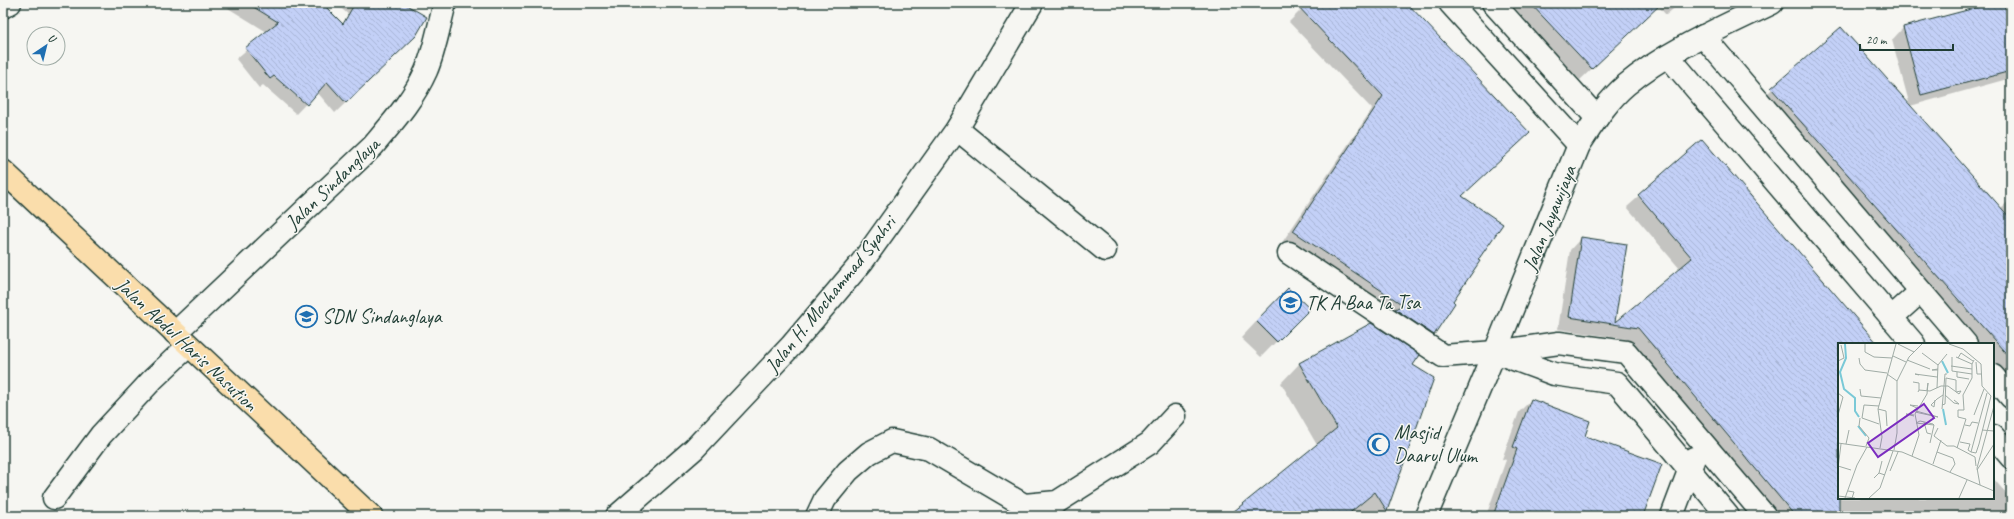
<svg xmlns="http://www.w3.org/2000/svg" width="2014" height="519" font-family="Caveat,sans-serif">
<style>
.shadow{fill:#0003}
.building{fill:url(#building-back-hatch);stroke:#1f3d34}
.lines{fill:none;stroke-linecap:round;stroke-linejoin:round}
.minor-casing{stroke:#1f3d34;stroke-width:25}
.highway-casing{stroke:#1f3d34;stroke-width:25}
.minor{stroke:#f6f6f2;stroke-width:22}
.highway{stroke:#faddab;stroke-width:22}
.labels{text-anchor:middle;stroke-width:3;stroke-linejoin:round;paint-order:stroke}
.street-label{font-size:20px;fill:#1f3d34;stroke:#f6f6f2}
.poi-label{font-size:20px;fill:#1f3d34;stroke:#f6f6f2;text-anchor:start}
.inset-river{fill:none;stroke:#7ac9d7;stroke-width:2}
.inset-road{fill:none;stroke:#a0aca6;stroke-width:1}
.view{fill:#7b2cbf;fill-opacity:0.15;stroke:#7b2cbf;stroke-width:2}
.inset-edge{fill:none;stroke:#1f3d34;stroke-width:2}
</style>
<defs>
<pattern id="building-back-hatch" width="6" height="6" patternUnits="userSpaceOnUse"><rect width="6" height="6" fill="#c3d0f7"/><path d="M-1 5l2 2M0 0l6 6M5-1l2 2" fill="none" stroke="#a7b4d4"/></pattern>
</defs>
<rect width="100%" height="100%" fill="#f6f6f2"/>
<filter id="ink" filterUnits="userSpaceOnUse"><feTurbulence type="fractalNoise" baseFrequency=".025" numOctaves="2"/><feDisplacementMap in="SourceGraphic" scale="8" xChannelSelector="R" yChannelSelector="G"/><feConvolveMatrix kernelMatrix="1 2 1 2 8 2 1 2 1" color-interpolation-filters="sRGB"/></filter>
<g filter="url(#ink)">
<g class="shadow">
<path d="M 224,3 L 296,3 L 380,70 L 335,113 L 317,92 L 296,114 L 263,85 L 259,88 L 236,59 L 267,32 L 223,5 Z"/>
<path d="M 335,3 L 401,3 L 395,55 Z"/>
<path d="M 1308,3 L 1406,3 L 1461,197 L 1501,224 L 1451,302 L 1433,334 L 1421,346 L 1390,316 L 1281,244 L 1372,109 L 1289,22 Z"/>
<path d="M 1507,3 L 1680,3 L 1666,15 L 1658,6 L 1580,80 Z"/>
<path d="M 1997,3 L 2011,3 L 2011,78 L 1910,106 L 1892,40 L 1903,28 Z"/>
<path d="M 1841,28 L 2001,208 L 2011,199 L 2011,383 L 1993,363 L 1993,344 L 1976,344 L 1760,100 Z"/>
<path d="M 1702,141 L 1877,344 L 1839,344 L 1839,498 L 1993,498 L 1993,478 L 2011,499 L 2011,516 L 1774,516 L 1626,339 L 1558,329 L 1570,250 L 1581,238 L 1626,245 L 1614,325 L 1680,269 L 1627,207 Z"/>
<path d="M 1272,305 L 1308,309 L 1261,357 L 1241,338 Z"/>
<path d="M 1371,324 L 1412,365 L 1432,378 L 1386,510 L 1380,516 L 1360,516 L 1356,510 L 1349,516 L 1230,516 L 1317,445 L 1281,383 L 1299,364 Z"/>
<path d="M 1531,400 L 1642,516 L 1486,516 L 1506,460 L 1502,459 L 1519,412 Z"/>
</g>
<g class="building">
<path d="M 247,3 L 322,3 L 343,24 L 355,3 L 403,3 L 427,17 L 416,36 L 346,103 L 327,82 L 307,105 L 274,76 L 270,79 L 245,48 L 278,22 Z"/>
<path d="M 1295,3 L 1407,3 L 1530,133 L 1462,196 L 1503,224 L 1478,260 L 1480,261 L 1453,301 L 1455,303 L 1434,335 L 1395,309 L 1403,305 L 1293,231 L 1383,96 Z"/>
<path d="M 1530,3 L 1662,3 L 1592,69 Z"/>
<path d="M 1994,3 L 2004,3 L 2011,27 L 2011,71 L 1921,95 L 1903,27 Z"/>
<path d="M 1841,27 L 2011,219 L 2011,359 L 1771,88 Z"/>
<path d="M 1702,139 L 1878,344 L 1839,344 L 1839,516 L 1795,516 L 1638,328 L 1569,317 L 1581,237 L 1627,244 L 1615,322 L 1692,258 L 1638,195 Z"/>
<path d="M 1288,288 L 1310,309 L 1277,342 L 1256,321 Z"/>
<path d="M 1371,323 L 1420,355 L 1413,365 L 1434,378 L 1387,511 L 1375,492 L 1346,516 L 1228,516 L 1337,428 L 1299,363 Z"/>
<path d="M 1531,399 L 1590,421 L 1585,436 L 1662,464 L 1643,516 L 1493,516 L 1517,449 L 1513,447 Z"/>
</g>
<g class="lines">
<defs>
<g id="minor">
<path d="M 1450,3 L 1579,145"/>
<path d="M 1493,3 L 1597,118"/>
<path d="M 3,7 L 10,3"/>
<path d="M 1703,36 L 1966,344"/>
<path d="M 1668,56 L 1914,344"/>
<path d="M 957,129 L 1105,250"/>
<path d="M 1289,253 L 1443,356 L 1495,352"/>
<path d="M 1891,318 L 1920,292"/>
<path d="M 175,333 L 373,146 C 393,122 413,100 426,71 C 435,50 439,25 445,3"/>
<path d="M 1993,376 L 2011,397"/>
<path d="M 1993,436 L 2011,457"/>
<path d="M 54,498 L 101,435 L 153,379 L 188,346"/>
<path d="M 617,516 L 694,449 L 791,346 L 862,262 L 957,129 L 1032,3"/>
<path d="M 817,516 L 825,499 L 848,471 L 869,453 L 892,441 L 929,449 L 1024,505 L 1057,502 L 1150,443 L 1175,416"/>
<path d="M 1426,516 L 1495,352 L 1579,145 C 1593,124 1607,101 1626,85 C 1666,51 1725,26 1772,3"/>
<path d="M 1672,516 L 1694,458"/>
<path d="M 1728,516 L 1617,383 L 1554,374 L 1495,352 L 1559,343 L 1626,352 L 1765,516"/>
</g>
<path id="highway" d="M 3,171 L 371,516"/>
</defs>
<use href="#minor" class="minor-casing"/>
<use href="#highway" class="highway-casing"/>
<use href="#minor" class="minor"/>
<use href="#highway" class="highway"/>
</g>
</g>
<defs>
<symbol id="school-ring" viewBox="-11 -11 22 22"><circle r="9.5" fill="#f6f6f2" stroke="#1f6fb2" stroke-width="1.5"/><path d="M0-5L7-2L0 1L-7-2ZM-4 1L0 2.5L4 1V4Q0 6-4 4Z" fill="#1f6fb2"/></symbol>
<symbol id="mosque-ring" viewBox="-11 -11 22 22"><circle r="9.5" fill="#f6f6f2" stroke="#1f6fb2" stroke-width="1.5"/><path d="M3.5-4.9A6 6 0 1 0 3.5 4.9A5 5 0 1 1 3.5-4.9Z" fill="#1f6fb2"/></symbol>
</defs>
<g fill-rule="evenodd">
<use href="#school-ring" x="1278" y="290" width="25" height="25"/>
<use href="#school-ring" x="294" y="304" width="25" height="25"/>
<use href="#mosque-ring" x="1366" y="432" width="25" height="25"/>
</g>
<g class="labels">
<g class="street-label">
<text transform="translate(332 183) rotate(-44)" y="7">Jalan Sindanglaya</text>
<text transform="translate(1549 218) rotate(-68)" y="7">Jalan Jayawijaya</text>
<text transform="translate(830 294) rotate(-51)" y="7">Jalan H. Mochammad Syahri</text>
<text transform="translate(187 344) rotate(43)" y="7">Jalan Abdul Haris Nasution</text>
</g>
<g class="poi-label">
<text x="1306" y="309">TK A Baa Ta Tsa</text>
<text x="322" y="323">SDN Sindanglaya</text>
<text x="1394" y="439">Masjid<tspan x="1394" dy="23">Daarul Ulum</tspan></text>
</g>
</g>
<g transform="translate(1838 343)">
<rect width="156" height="156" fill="#f6f6f2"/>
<path class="inset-river" d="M 7,1 L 8,15 L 2,29 L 6,46 L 17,55 L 17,68 L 21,74M 104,18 L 110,30M 105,66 L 108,82M 20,83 L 28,93"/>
<path class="inset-road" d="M 27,1 L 27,9 L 36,14 L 54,15M 60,1 L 76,9M 111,1 L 125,6 L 143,21 L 144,43 L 153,53 L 141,101 L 138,110 L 133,109M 84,10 L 100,22M 55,13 L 68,19M 114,14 L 114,28 L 134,31M 118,14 L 134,21M 21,15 L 22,21 L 27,27 L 49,30M 120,15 L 123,10 L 135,18M 69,17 L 92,26M 0,18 L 6,15 L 3,2M 138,19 L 139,31 L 144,31M 113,23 L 134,26M 100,27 L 94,27 L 100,26M 119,29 L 119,34 L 131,36M 49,31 L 59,38M 81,32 L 77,31 L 99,34M 75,39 L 81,40 L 81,47M 99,45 L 100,22 L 109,11M 22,46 L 23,53 L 43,55M 80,49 L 81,47 L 92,48 L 103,43 L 110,43 L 121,51 L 123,48 L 118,49M 0,50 L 5,54 L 0,72M 107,52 L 116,60 L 121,61 L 116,57M 97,57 L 96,64 L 93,62 L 99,56 L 105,52M 104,62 L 107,61 L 108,35 L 118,37 L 118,48M 79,65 L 72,62 L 80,63M 40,66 L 48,68 L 49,83M 104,66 L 107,31 L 109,31M 77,69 L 100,74 L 78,68M 76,72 L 68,71 L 76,73M 136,72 L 146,46M 22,75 L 21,83 L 31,95 L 28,103M 82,78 L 95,81 L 96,82 L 78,80 ZM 86,79 L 89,90 L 93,91M 41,81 L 24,75 L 26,62 L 41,63M 127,82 L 132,83 L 134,79 L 140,80M 100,85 L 96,93 L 109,103 L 116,103 L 137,114 L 138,123M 144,87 L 156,88M 122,99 L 132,101 L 130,107 L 133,109M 0,100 L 64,109 L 156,148M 92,100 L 96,82M 8,101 L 11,87M 42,105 L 44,94 L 40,66 L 58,1M 119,105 L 128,76 L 120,74 L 120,67 L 126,67 L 125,52 L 134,35 L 134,21 L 136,17M 56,107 L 59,90 L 59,38 L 71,14 L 84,1M 99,109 L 115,115 L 117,121 L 112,129M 133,109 L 149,50M 74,113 L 81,92 L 77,71 L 89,51 L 90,40 L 89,47M 95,121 L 103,97M 0,123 L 13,127M 0,125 L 3,101M 139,127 L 156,101M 52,128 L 60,109M 41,130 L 44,118M 36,135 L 41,130 L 47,132M 142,142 L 139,125 L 156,63M 10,148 L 16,149 L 14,155M 0,153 L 17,155M 7,155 L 19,122 L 29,104M 31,155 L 42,145 L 55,108M 121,155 L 129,137"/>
<path class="view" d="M 86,61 L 96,75 L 40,114 L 30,100 Z"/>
<rect width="156" height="156" class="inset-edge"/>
</g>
<rect width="2014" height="519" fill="none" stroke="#f6f6f2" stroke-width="16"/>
<rect x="8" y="8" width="1998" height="503" fill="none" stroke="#1f3d34" stroke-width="1.5" filter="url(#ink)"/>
<g transform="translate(46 46) rotate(35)"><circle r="19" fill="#f6f6f2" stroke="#a0aca6"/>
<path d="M0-3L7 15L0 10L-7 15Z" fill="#1f6fb2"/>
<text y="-6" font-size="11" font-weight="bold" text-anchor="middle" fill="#1f3d34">U</text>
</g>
<path d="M1860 44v6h93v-6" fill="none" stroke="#1f3d34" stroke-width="2"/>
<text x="1866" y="44" font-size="12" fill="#1f3d34" stroke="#f6f6f2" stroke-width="3" paint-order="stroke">20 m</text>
</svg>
